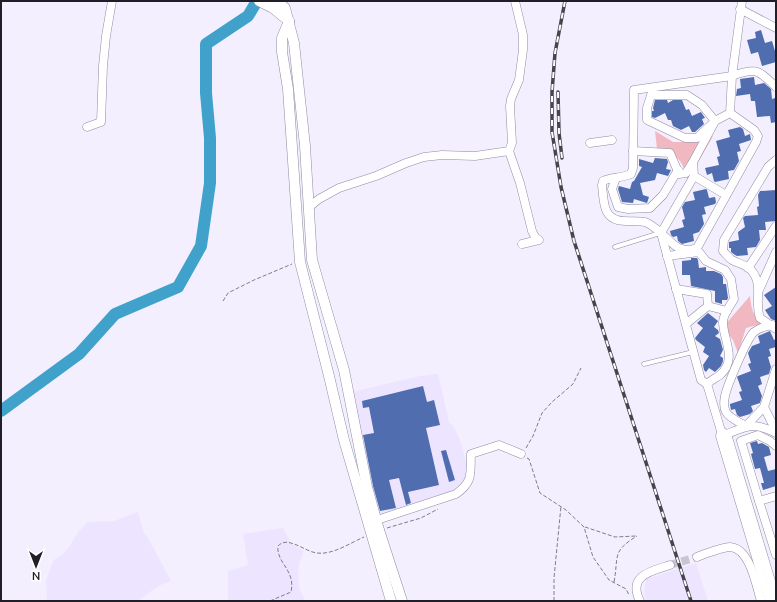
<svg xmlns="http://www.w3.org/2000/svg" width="777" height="602" font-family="Mulish,sans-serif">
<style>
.built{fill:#ede5ff}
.green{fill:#f2b8c1}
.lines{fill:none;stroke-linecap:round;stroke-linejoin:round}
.river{stroke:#40a2cb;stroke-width:12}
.building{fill:#4f6daf}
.minor-tunnel{stroke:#c9c5d3;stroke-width:8;stroke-dasharray:8 4;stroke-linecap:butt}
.service-casing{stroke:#918aa1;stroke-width:5}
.minor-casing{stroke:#918aa1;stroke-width:9}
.tertiary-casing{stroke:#918aa1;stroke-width:11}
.path{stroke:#807d88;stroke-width:1;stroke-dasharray:4 2;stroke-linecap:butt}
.service{stroke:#fff;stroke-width:4}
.minor{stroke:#fff;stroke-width:8}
.tertiary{stroke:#fff;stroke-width:10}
.rail-casing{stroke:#47444e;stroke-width:3.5}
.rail{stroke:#fff;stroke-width:2;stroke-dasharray:6;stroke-linecap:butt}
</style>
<rect width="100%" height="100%" fill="#f3effe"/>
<g class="built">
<path d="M 438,374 L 449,422 L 454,427 L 461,443 L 469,472 L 459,489 L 379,516 L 371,492 L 352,392 L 420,376 Z"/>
<path d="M 138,512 L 144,533 L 148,538 L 171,581 L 158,586 L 138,601 L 47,601 L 46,581 L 52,564 L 55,559 L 62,555 L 69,547 L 79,531 L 88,522 L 114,521 Z"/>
<path d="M 283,528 L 291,543 L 304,551 L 299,564 L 298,574 L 299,588 L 305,601 L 228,601 L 228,571 L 248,565 L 243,534 Z"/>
<path d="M 696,563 L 708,601 L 647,601 L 644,594 L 646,579 Z"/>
</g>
<g class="green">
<path d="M 655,131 L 673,142 L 692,142 L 713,136 L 688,180 C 681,158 679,156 657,149 Z"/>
<path d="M 750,296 C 751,307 753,316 761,324 L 746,328 L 738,353 L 733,340 L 723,327 Z"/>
</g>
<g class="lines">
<path class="river" d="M 1,411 L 79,354 L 115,314 L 178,287 L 201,246 L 210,183 L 210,138 L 206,93 L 206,44 L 248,16 L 257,1"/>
</g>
<g class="building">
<path d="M 761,30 L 765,43 L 772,41 L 775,51 L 776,50 L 776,62 L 762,66 L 758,52 L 751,54 L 747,40 L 756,38 L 755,32 Z"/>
<path d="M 754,77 L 755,85 L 764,83 L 771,89 L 772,99 L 775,98 L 776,122 L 771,123 L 770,116 L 757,117 L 755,101 L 751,101 L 750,94 L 736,96 L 737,89 L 741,88 L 740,79 Z"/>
<path d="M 655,100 L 667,100 L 668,103 L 673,100 L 682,100 L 686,110 L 689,109 L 692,116 L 701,112 L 705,118 L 702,119 L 704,124 L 695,132 L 692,132 L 689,126 L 681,130 L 673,126 L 671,120 L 668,120 L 665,113 L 655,118 L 652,117 L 652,111 L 654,111 L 653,108 Z"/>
<path d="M 740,127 L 743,129 L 745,136 L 750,134 L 751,140 L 739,144 L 741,151 L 737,152 L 739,161 L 734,170 L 728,171 L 729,179 L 715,182 L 714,181 L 712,173 L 707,175 L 705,168 L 719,165 L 717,157 L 720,156 L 716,141 L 730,137 L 728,130 Z"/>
<path d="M 655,158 L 667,159 L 668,162 L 666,169 L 671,170 L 668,176 L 657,173 L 655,180 L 640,183 L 643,195 L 649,197 L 647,203 L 634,199 L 633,203 L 622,202 L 618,189 L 619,186 L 630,189 L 632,182 L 634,181 L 642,167 L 639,166 L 639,159 L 653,163 Z"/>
<path d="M 706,189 L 707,190 L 709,198 L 715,197 L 716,202 L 715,204 L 704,207 L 706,214 L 702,215 L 704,224 L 699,232 L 693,234 L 694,241 L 682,244 L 678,241 L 677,236 L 673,237 L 671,235 L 670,231 L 684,227 L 682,220 L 685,219 L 682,207 L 685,202 L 695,200 L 693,192 Z"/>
<path d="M 776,190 L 776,221 L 765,222 L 766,230 L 759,230 L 760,240 L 756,247 L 747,248 L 748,255 L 737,256 L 735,255 L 731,252 L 731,248 L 729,248 L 729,242 L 739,240 L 738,232 L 745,227 L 743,218 L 745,216 L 758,215 L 757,207 L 759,206 L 758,195 L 760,191 Z"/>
<path d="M 691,258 L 697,258 L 698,260 L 699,268 L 706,267 L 706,271 L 714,271 L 721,274 L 723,277 L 723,284 L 726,284 L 728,298 L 727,300 L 722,300 L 722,304 L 715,302 L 715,291 L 691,286 L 690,275 L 682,275 L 682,261 L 691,260 Z"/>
<path d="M 776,287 L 776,321 L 771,319 L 765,310 L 772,306 L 764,295 Z"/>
<path d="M 708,313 L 718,321 L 714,327 L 718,330 L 719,333 L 715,336 L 720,339 L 723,350 L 720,356 L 723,358 L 723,361 L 721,366 L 715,372 L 709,368 L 706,372 L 704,370 L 703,365 L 709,356 L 703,352 L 705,347 L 696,340 L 695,338 L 703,328 L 697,323 Z"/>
<path d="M 770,331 L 774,340 L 776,339 L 776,347 L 769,349 L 771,356 L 768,357 L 771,367 L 769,374 L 760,377 L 762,384 L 758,386 L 762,396 L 760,403 L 751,406 L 753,411 L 750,414 L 740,417 L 737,415 L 735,409 L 731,410 L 730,405 L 730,404 L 742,400 L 739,392 L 742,391 L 737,377 L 738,376 L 751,371 L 748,364 L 751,363 L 748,353 L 752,346 L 760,343 L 758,336 Z"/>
<path d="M 423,386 L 427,402 L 434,400 L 440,425 L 426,428 L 439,485 L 408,492 L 411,503 L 406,505 L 399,478 L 389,480 L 396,508 L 380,511 L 373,486 L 363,435 L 374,433 L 369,407 L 363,408 L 362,401 Z"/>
<path d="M 757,441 L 758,444 L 762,443 L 769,447 L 771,455 L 764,457 L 768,471 L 776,469 L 776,486 L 763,490 L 761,483 L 764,483 L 760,468 L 755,469 L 751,454 L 753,453 L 750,443 Z"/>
<path d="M 446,450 L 455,480 L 449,482 L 441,451 Z"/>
</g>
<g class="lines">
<path class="minor-tunnel" d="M 670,565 L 697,557"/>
<defs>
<g id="service">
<path d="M 615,247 L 660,233"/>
<path d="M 644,364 L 693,352"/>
</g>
<g id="minor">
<path d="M 742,1 L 732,76 L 634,90 L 633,168 L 631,174 C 622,178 612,177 603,181 L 602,185 C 603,193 603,205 607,212 C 615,226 633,219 645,222 C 651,224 656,229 661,233 L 701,380 L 707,384 L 721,431 L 720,436 L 769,601"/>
<path d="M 740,9 L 776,28"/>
<path d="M 651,95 L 687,95 L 702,105 L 715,121 L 697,138 L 685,138 L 647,120 L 647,108 Z"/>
<path d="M 730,113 L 754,130 L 758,136 L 756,142 L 697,248 C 678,254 674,244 661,233 L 694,176 L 693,162 L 715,121 Z"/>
<path d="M 730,113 L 732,76 C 757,67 758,70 776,87"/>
<path d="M 87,127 L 101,122 L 103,66 L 106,36 L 112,1"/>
<path d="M 590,143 L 612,140"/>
<path d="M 509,151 L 520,183 L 532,231 L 535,237 L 539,240 L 522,244"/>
<path d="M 633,151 L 670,153 L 679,174 L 686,173 L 693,162"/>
<path d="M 776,160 L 768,167 L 724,240 L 723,251 C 726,254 729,258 732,260 C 739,264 745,264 751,270 C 764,284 754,302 760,318 L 776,329"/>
<path d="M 694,176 L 726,195"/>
<path d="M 616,178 L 612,189 L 618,207 L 628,209 L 650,208 L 663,195 L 678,170"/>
<path d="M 308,208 L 319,199 L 339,188 L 376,176 L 406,163 L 424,157 L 442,155 L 475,156 L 509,151 L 512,143 L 510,106 L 511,99 L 519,80 L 523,50 L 523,35 L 515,1"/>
<path d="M 667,256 L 699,252 L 706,261 L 725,270 L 731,279 L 734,299 C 730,306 723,314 723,322 C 723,340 738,359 720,375 C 716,378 711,380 707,384"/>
<path d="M 748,268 L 776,226"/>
<path d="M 676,289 L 707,294 L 708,306"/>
<path d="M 759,290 L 776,252"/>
<path d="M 686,324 L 708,306 L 727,311"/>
<path d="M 772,325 C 766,326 759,328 754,332 C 747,338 727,386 725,396 C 724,401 723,407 726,412 C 729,418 739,422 746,426 L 764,407 L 776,369"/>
<path d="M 764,407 L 776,431"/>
<path d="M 722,432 L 727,434 C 749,425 754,422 776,433"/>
<path d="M 727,434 L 776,598"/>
<path d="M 776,446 L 770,441 L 758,435 L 741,441 L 759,501 L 776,496"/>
<path d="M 759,501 L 776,555"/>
<path d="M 377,520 L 456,494 C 474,481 470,473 471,454 L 499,445 L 521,454"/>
<path d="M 697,557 C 704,554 724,547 730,547 C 750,548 756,585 761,601"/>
<path d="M 640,601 C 627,575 652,571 670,565"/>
</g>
<g id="tertiary">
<path d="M 259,1 L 273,8 L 289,21"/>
<path d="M 277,1 L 285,8 L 294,43 L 305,146 L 312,260 L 344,370 L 367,487 L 379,530 L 402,601"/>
<path d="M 289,21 L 282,38 L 282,52 L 288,89 L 300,262 L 329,376 L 344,440 L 391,601"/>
</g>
</defs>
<use href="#service" class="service-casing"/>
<use href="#minor" class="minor-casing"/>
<use href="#tertiary" class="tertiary-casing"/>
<g class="path">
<path d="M 223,301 L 228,293 L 254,280 L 292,264"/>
<path d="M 526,448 L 533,436 L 542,413 L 552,402 L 573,384 L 581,368"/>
<path d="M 527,458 L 529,459 L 540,493 L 566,510 L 584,527 L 593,557 L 609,580 L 626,589 L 629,595"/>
<path d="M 585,527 L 615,537 L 636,536"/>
<path d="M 387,528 L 421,518 L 438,509"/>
<path d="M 614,582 C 619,556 611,552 637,536"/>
<path d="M 270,601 L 291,592 C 296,570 276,563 278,546 C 288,535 305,552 317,553 C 333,555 350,543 364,537"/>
<path d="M 554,601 L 554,578 L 561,506"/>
</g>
<use href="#service" class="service"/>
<use href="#minor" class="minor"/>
<use href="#tertiary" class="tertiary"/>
<defs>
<g id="rail">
<path d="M 565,1 L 555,53 L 552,92 L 552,132 L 561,187 L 574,241 L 691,601"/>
<path d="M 558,92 L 559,133 L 562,158"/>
</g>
</defs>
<use href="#rail" class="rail-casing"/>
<use href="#rail" class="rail"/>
</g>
<rect width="777" height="602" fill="none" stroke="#201e27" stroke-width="4"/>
<g transform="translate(36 566) rotate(180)" stroke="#ffffff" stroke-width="3" paint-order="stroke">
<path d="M0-3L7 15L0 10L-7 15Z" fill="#201e27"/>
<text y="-6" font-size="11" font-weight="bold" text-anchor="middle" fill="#201e27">N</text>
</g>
</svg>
